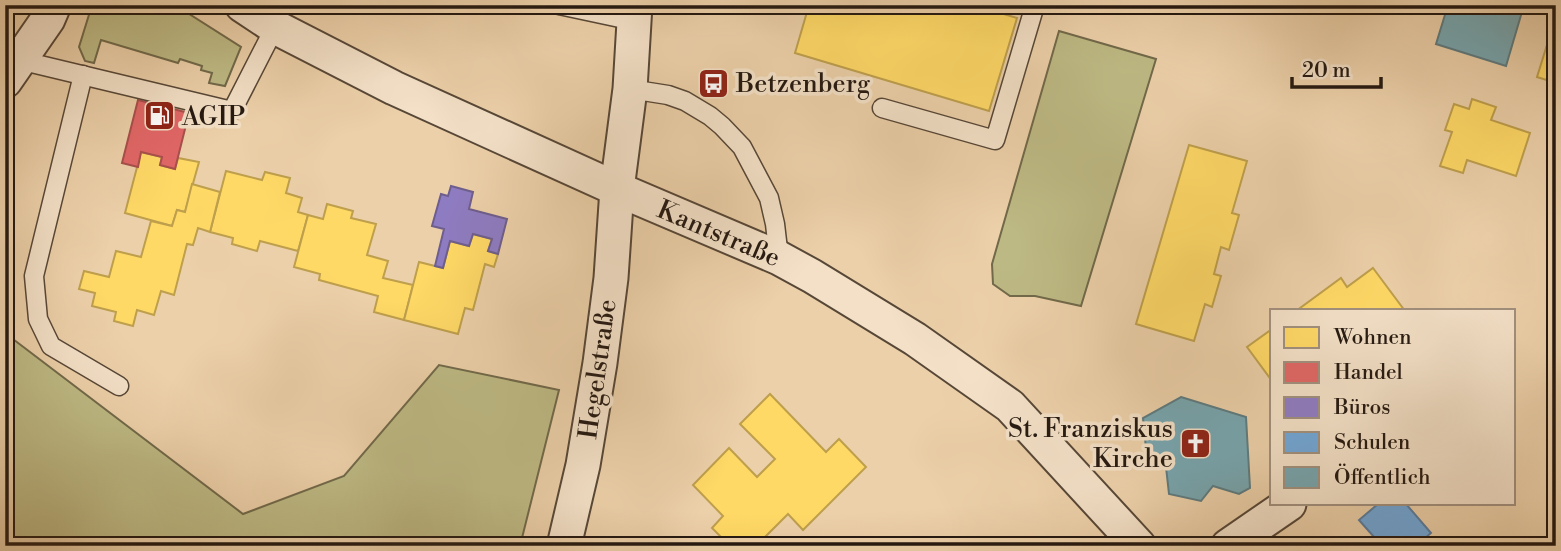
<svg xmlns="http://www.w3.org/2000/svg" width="1561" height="551" font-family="'Libre Bodoni',serif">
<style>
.green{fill:#bdb984;stroke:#71694a;stroke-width:2}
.homes{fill:#ffd966;stroke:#be9f4c;stroke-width:2}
.shops{fill:#e06666;stroke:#a84f4c;stroke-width:2}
.offices{fill:#8e7cc3;stroke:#6e5e8e;stroke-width:2}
.schools{fill:#6fa8dc;stroke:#597d9f;stroke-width:2}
.public{fill:#76a5af;stroke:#5e7b80;stroke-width:2}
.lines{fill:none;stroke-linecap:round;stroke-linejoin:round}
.lane-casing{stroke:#574737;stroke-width:21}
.street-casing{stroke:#574737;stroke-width:37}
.lane{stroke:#f3e0c7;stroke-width:18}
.street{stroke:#f3e0c7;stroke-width:33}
.labels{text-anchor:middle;stroke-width:7;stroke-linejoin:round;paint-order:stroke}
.poi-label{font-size:26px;fill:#251911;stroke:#f3e0c7;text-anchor:start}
.street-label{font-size:26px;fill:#251911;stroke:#f3e0c7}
</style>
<rect width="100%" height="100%" fill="#ecd0a9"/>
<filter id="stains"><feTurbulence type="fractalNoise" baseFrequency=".00286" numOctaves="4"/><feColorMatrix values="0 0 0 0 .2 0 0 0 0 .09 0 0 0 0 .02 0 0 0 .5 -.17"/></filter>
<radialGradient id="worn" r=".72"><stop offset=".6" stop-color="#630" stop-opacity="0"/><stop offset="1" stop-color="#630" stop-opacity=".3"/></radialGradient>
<g class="green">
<path d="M 92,5 L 175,5 L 241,47 L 225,86 L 209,83 L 212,73 L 201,70 L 202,66 L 180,59 L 178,63 L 101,40 L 94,63 L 85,61 L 79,47 Z"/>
<path d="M 1059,31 L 1156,59 L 1081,306 L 1035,296 L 1010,296 L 993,284 L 992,264 Z"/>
<path d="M 5,333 L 243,514 L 344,476 L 439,365 L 559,390 L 520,546 L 20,546 L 5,527 Z"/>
</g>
<g class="homes">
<path d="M 809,5 L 974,5 L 1017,18 L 989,111 L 795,53 Z"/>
<path d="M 1551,32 L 1556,33 L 1556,83 L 1537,77 Z"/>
<path d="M 1472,99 L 1496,107 L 1491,120 L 1530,133 L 1516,176 L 1467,160 L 1463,173 L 1440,166 L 1452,132 L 1445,130 L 1454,104 L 1469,109 Z"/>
<path d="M 1189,145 L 1247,161 L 1232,213 L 1239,215 L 1229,250 L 1221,247 L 1214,274 L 1221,276 L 1212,307 L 1205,304 L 1194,341 L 1136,324 Z"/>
<path d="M 141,152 L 162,157 L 160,165 L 175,169 L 178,158 L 199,162 L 185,212 L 177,210 L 172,226 L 125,213 Z"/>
<path d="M 226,171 L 262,180 L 265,172 L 290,178 L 286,193 L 302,198 L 298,212 L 308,215 L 298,251 L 260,241 L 257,251 L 232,244 L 233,238 L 210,232 Z"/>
<path d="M 192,184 L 220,192 L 210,232 L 198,228 L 193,245 L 187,244 L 174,295 L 161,291 L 154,315 L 137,310 L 133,326 L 114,321 L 116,312 L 92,306 L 95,293 L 79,289 L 84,271 L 109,277 L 116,251 L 141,257 L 151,221 L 172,226 L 177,210 L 185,212 Z"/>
<path d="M 327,204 L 353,211 L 351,218 L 376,224 L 367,255 L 388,261 L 383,278 L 413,285 L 404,320 L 374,312 L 378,296 L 319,280 L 320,274 L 294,267 L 308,215 L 323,219 Z"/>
<path d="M 473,234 L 492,239 L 488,251 L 498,254 L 494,267 L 485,264 L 473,310 L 465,308 L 458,334 L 404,320 L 419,262 L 443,268 L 450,241 L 469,246 Z"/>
<path d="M 1373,268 L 1405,311 L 1296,311 L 1341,278 L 1347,287 Z"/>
<path d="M 1272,329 L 1272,381 L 1247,347 Z"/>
<path d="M 770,394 L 826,452 L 839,439 L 866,467 L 803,530 L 788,514 L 756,546 L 730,546 L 712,528 L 723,516 L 693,485 L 729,448 L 757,477 L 775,459 L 740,424 Z"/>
</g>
<path class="shops" d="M 138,100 L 189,113 L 175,169 L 160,165 L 162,157 L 141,152 L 138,167 L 122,163 Z"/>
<path class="offices" d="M 451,186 L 473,192 L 469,209 L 507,219 L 498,254 L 488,251 L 492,239 L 473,234 L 469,246 L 450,241 L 443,268 L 435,266 L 444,229 L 432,226 L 441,194 L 448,196 Z"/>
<path class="schools" d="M 1378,504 L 1406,504 L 1431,533 L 1416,546 L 1382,546 L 1359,520 Z"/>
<g class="public">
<path d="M 1448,5 L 1524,5 L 1506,66 L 1436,44 Z"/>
<path d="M 1181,397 L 1246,417 L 1250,488 L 1239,494 L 1213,486 L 1201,501 L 1169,494 L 1166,467 L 1148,469 L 1143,418 Z"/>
</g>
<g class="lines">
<defs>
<g id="lane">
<path d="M 559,5 L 634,21"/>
<path d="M 19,60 L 232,111 L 275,27"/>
<path d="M 83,75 L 34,276 L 38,319 L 51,346 L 119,386"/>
<path d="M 630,89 L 668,95 L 685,101 L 710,116 L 722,126 L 742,147 L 769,198 L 775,224 L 779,258"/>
<path d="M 882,108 L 995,140 L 1035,5"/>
</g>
<g id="street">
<path d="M 242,5 L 275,27 L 394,88 L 617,189 L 779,258 L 812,276 L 915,339 L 1010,406 L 1139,546"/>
<path d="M 5,81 L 48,19 L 54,5"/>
<path d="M 564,546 L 583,465 L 600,363 L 611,278 L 617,189 L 630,89 L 635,5"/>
<path d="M 1228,546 L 1289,504"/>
</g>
</defs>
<use href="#lane" class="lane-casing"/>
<use href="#street" class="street-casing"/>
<use href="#lane" class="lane"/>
<use href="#street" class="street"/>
</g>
<defs>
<symbol id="bus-square" viewBox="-11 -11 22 22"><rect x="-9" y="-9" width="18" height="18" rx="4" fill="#8f2418" stroke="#f3e0c7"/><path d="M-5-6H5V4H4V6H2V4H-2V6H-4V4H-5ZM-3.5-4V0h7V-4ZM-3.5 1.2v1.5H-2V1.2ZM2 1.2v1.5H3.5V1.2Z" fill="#fff"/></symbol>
<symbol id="fuel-square" viewBox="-11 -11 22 22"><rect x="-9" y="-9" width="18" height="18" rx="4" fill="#8f2418" stroke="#f3e0c7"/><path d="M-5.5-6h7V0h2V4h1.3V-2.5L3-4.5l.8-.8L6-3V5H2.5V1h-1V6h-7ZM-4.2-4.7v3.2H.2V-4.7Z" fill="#fff"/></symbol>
<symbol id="church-square" viewBox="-11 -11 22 22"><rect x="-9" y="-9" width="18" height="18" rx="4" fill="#8f2418" stroke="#f3e0c7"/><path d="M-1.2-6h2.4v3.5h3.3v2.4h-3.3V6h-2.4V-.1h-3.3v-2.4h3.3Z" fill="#fff"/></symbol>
</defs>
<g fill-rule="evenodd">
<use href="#bus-square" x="696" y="66" width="35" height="35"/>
<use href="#fuel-square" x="142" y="98" width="35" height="35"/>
<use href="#church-square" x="1178" y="426" width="35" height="35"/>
</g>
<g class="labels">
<g class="poi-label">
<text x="736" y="92">Betzenberg</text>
<text x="182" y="125">AGIP</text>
<text x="1173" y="437" text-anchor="end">St. Franziskus<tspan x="1173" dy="30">Kirche</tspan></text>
</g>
<g class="street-label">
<text transform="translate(719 233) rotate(23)" y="9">Kantstraße</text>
<text transform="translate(597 369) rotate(-82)" y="9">Hegelstraße</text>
</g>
</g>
<rect width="1561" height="551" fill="none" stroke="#ecd0a9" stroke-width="28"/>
<rect x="7" y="7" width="1547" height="537" fill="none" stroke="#251911" stroke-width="3.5"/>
<rect x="14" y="14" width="1533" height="523" fill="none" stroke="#251911" stroke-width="2"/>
<rect x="1270" y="309" width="245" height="196" fill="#f3e0c7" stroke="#a1907e" stroke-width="2"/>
<rect x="1284" y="327" width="35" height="21" fill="#ffd966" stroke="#a1907e" stroke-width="2"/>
<text x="1334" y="344" font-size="21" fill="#251911">Wohnen</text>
<rect x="1284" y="362" width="35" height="21" fill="#e06666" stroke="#a1907e" stroke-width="2"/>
<text x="1334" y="379" font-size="21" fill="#251911">Handel</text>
<rect x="1284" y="397" width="35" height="21" fill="#8e7cc3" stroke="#a1907e" stroke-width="2"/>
<text x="1334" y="414" font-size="21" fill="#251911">Büros</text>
<rect x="1284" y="432" width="35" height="21" fill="#6fa8dc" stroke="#a1907e" stroke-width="2"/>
<text x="1334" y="449" font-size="21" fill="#251911">Schulen</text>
<rect x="1284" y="467" width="35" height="21" fill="#76a5af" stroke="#a1907e" stroke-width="2"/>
<text x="1334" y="484" font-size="21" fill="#251911">Öffentlich</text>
<path d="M1292 77v10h89v-10" fill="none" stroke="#251911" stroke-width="3.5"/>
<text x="1302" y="77" font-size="21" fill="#251911" stroke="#f3e0c7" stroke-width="5" paint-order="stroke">20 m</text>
<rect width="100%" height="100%" filter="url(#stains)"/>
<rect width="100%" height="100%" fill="url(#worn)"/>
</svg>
